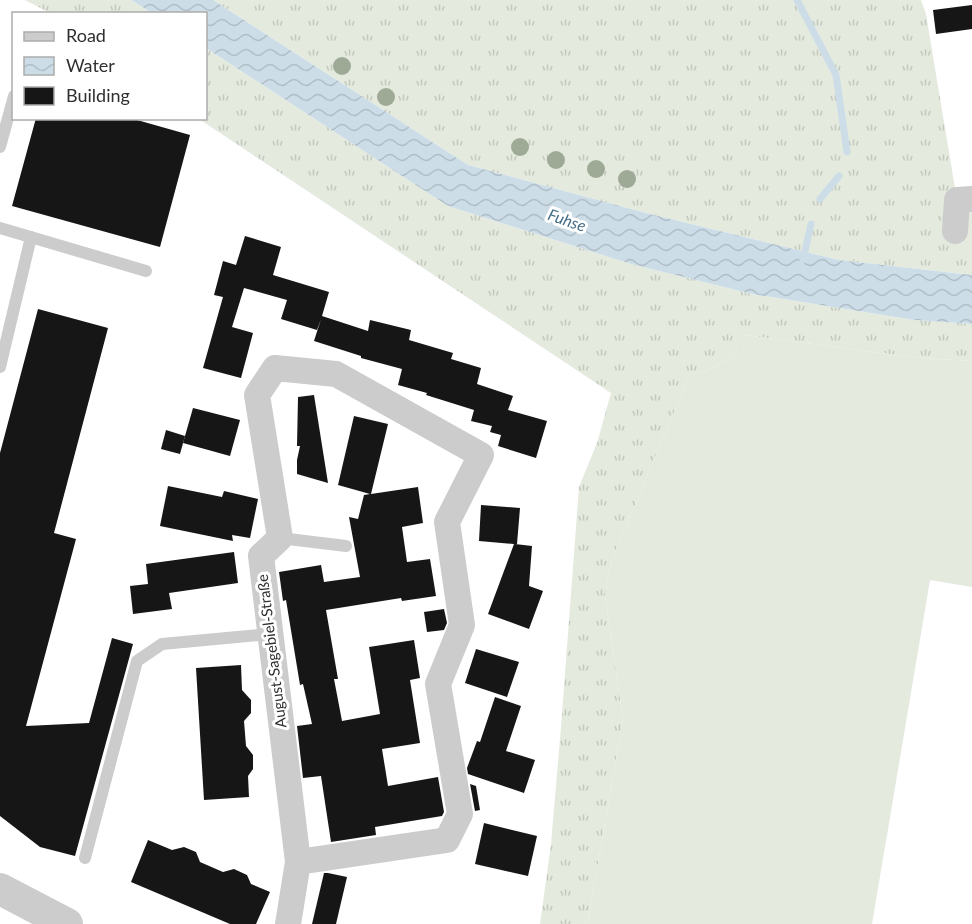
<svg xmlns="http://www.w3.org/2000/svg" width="972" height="924" font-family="Lato,sans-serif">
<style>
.grass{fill:url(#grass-tufts)}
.pitch{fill:#e4eade}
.water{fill:url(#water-waves)}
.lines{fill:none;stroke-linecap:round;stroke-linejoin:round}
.stream{stroke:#ccdde8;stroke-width:7}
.building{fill:#161616}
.service{stroke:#ccc;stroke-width:12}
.minor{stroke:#ccc;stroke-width:26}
.tertiary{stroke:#ccc;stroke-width:32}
.tree{fill:#9faa96}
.labels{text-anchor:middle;stroke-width:6;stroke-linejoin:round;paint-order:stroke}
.street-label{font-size:15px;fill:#2f2f2f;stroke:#fff}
.water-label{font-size:16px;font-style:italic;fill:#466d87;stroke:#fff}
</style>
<defs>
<pattern id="grass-tufts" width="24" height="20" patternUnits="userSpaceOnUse" patternTransform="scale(1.5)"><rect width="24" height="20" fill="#e4eade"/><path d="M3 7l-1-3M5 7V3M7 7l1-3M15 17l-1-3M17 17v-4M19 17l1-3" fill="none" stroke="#c4c9bf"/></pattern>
<pattern id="water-waves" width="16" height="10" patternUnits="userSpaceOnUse" patternTransform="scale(1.5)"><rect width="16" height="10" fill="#ccdde8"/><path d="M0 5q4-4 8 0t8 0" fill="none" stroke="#b0bec7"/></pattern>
</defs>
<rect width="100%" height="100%" fill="#fff"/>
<g class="grass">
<path d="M 25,0 L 131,0 L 152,13 L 50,13 Z"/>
<path d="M 213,0 L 921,0 L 926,14 L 957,200 L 972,199 L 972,275 L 839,260 L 646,213 L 468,165 Z"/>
<path d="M 206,48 L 448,206 L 631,264 L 752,294 L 914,320 L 972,324 L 972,361 L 919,358 L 746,335 L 742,351 L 705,372 L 690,374 L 611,562 L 605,595 L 623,719 L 588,921 L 585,924 L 540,924 L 551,844 L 561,727 L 579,487 L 597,443 L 611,393 L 199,119 L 206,118 Z"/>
</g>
<path class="pitch" d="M 745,335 L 919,358 L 972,361 L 972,587 L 930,580 L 872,924 L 585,924 L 588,921 L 623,719 L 605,595 L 611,562 L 690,374 L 705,372 L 742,351 Z"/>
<path class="water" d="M 131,0 L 213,0 L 468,165 L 646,213 L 839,260 L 972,275 L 972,324 L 914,320 L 752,294 L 631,264 L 448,206 L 206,48 L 206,14 L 152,13 Z"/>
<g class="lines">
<g class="stream">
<path d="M 797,0 L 836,75 L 847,152"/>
<path d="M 820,199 L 839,176"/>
<path d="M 803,260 L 811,224"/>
</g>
</g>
<g class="building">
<path d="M 972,5 L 972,29 L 936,34 L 933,10 Z"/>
<path d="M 36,118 L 130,118 L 190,135 L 160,247 L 12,206 Z"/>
<path d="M 245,236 L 281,247 L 273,275 L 329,292 L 322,316 L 368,331 L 370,320 L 411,330 L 409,340 L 453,353 L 451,359 L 481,368 L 477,384 L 513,396 L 508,410 L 547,421 L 536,458 L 498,446 L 501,435 L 490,432 L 492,426 L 471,421 L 474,410 L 426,395 L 427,393 L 398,385 L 402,369 L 361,358 L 361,356 L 314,341 L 321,319 L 317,330 L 281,319 L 287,300 L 244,288 L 232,327 L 253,333 L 241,378 L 203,368 L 223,297 L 214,295 L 223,261 L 236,265 Z"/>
<path d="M 38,309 L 108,328 L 54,533 L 76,539 L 26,726 L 89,723 L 112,638 L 133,644 L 75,856 L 40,847 L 0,816 L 0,453 Z"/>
<path d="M 314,395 L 328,483 L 297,474 L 297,460 L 300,446 L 297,446 L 298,397 Z"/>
<path d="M 193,408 L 240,420 L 230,456 L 183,443 Z"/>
<path d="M 354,416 L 388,424 L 371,494 L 418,487 L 423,523 L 402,527 L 407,562 L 430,559 L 436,596 L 402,601 L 401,598 L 326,610 L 338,679 L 334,679 L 342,721 L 380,714 L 369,647 L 414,640 L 420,678 L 410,680 L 420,743 L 382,749 L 388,786 L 438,777 L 444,812 L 442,816 L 375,827 L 376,835 L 331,842 L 321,776 L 303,778 L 297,726 L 312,724 L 303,684 L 300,685 L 286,600 L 283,601 L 279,572 L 321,565 L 324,582 L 360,577 L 349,517 L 358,519 L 364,495 L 370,494 L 338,485 Z"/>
<path d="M 166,430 L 185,436 L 180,454 L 161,449 Z"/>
<path d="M 168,486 L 222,497 L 224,491 L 258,499 L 250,538 L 232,535 L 233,541 L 160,526 Z"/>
<path d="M 481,505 L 520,508 L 517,544 L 515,544 L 532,546 L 529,586 L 543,591 L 529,629 L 488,614 L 514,544 L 479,541 Z"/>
<path d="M 234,552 L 238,583 L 169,593 L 172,609 L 133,614 L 130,586 L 148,584 L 146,564 Z"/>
<path d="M 444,609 L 447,623 L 444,630 L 427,632 L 424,612 Z"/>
<path d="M 476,649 L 519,662 L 507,697 L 465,683 Z"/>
<path d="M 241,665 L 242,690 L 251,700 L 251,713 L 244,721 L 246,746 L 253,755 L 253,769 L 248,776 L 249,797 L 204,800 L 196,668 Z"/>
<path d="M 495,697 L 521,706 L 506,751 L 535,760 L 524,793 L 468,774 L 467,768 L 477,741 L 480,742 Z"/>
<path d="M 470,784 L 476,786 L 480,810 L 475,811 Z"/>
<path d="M 484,823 L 537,836 L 528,876 L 475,864 Z"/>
<path d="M 148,840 L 172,850 L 184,847 L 196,852 L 200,862 L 223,872 L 234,869 L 247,875 L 251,884 L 270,892 L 256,924 L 230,924 L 131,882 Z"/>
<path d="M 324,873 L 328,873 L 347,877 L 336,924 L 312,924 Z"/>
</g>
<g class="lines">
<g class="service">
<path d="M 0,147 L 14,96"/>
<path d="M 0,228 L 146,271"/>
<path d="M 0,367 L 31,237"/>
<path d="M 280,538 L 346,546"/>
<path d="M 85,858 L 137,661 L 162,644 L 270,634"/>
</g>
<g class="minor">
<path d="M 955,231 L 957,200 L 972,199"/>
<path d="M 288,924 L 298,862 L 261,556 L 280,538 L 257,395 L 275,368 L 336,374 L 481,455 L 447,522 L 462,625 L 438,684 L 460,814 L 447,840 L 298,862"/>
</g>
<path class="tertiary" d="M 0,889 L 67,924"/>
</g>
<g class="tree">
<circle cx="342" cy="66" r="9"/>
<circle cx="386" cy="97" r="9"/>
<circle cx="520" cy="147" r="9"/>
<circle cx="556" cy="160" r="9"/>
<circle cx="596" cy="169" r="9"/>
<circle cx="627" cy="179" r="9"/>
</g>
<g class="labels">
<g class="street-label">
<text transform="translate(272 651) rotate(-97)" y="5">August-Sagebiel-Straße</text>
</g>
<g class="water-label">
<text transform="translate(567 220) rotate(19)" y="6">Fuhse</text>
</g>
</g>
<rect x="12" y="12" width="195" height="108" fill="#ffffff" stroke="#acacac" stroke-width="1.5"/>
<rect x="24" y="32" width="30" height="9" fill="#cccccc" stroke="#acacac" stroke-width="1.5"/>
<text x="66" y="42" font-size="18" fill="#2f2f2f">Road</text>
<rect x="24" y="57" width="30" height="18" fill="url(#water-waves)" stroke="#acacac" stroke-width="1.5"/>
<text x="66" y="72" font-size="18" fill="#2f2f2f">Water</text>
<rect x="24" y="87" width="30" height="18" fill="#161616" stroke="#acacac" stroke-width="1.5"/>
<text x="66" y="102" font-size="18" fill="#2f2f2f">Building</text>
</svg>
